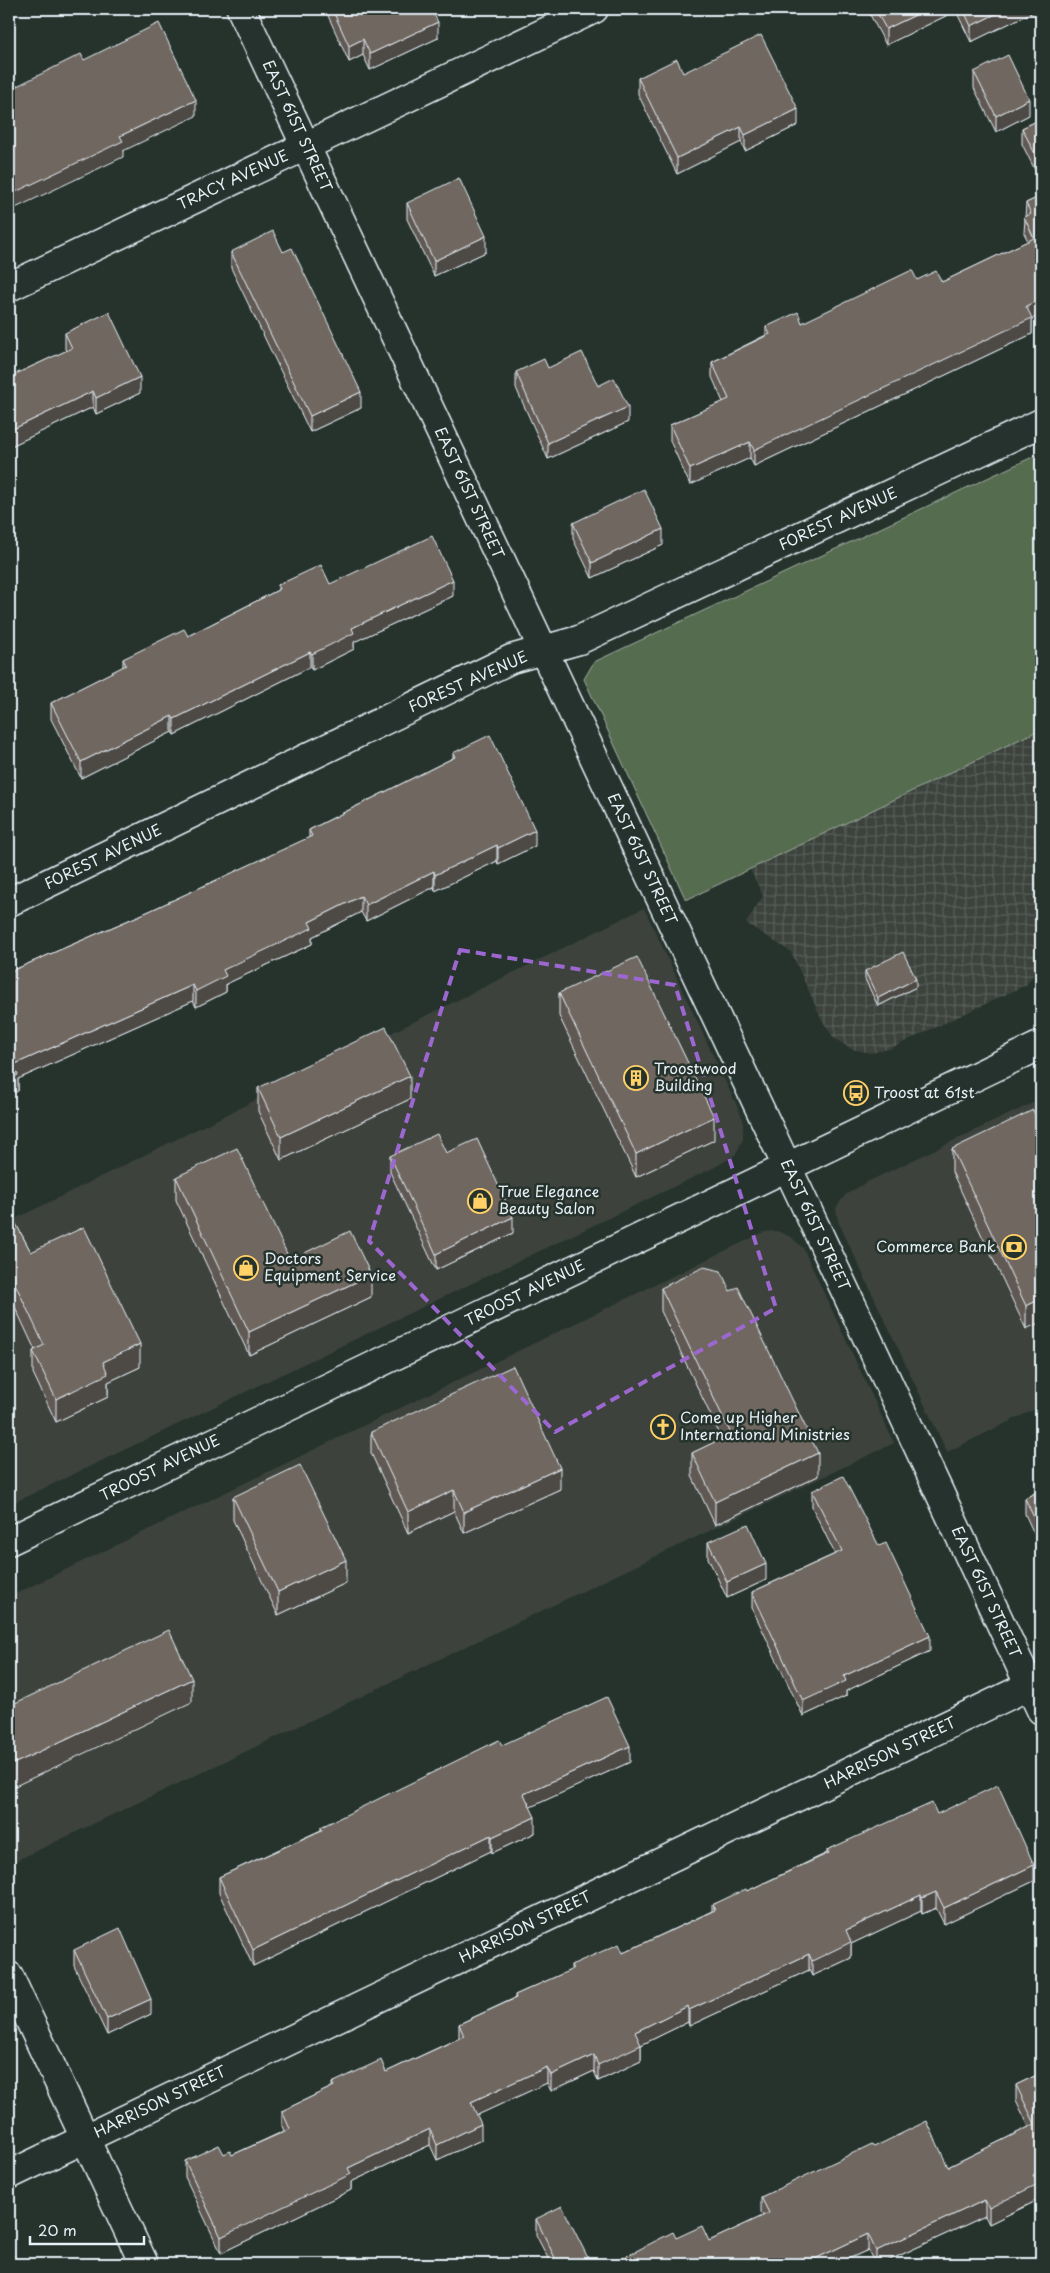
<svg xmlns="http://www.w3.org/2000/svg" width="1050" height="2273" font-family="'Playpen Sans',sans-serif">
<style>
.built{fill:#3c433d}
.industrial{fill:url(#industrial-grid)}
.green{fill:#576c50;stroke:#a0aea4}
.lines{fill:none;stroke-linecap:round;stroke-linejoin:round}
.minor-casing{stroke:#e8f1f8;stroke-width:31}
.secondary-casing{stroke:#e8f1f8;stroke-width:31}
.minor{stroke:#26332d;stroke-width:28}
.secondary{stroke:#26332d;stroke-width:28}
.wall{fill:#605953;stroke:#e8f1f8}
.shaded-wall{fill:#4e4844;stroke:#e8f1f8}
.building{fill:#706761;stroke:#e8f1f8}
.marked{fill:none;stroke:#9c67d0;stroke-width:4;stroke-dasharray:10 6;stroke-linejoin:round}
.labels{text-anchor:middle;stroke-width:5;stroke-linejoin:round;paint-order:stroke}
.street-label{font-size:15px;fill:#e8f1f8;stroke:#26332d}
.poi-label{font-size:15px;fill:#e8f1f8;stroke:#26332d;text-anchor:start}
</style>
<defs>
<pattern id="industrial-grid" width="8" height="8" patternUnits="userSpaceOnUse" patternTransform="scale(1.25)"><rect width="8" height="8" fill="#3c433d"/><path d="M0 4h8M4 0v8" fill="none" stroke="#585f5a"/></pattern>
</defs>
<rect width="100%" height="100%" fill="#26332d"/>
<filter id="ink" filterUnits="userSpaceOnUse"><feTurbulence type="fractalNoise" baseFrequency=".02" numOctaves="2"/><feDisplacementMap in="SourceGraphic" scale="10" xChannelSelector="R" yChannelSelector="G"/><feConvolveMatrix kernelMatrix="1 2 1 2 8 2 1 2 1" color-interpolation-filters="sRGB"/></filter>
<g filter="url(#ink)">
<g class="built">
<path d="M 644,908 L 743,1119 L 743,1139 L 735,1155 L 715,1167 L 9,1505 L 9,1222 Z"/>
<path d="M 1041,1099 L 1041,1406 L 947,1452 L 838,1221 L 836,1208 L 845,1195 L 865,1183 Z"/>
<path d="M 777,1231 L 791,1237 L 803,1248 L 894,1443 L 9,1864 L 9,1597 L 764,1232 Z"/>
</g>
<path class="industrial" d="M 1041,729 L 1041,964 L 1026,985 L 889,1049 L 871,1053 L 851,1049 L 834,1038 L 822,1020 L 791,952 L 746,923 L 763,896 L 750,869 Z"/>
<path class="green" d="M 1041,453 L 1041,729 L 686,900 L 584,679 L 594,662 Z"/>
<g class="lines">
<defs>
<g id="minor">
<path d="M 241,9 L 815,1226 L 1041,1710"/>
<path d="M 9,287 L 594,9"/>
<path d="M 9,902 L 511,659 L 579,640 L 1041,423"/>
<path d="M 9,1976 L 144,2264"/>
<path d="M 9,2175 L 1041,1680"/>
</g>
<path id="secondary" d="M 9,1541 L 1041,1045"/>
</defs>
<use href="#minor" class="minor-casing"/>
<use href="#secondary" class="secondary-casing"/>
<use href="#minor" class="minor"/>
<use href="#secondary" class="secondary"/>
</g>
<g class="wall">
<path d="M 325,9 L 431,9 L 438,38 L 370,70 L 363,55 L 349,62 Z"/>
<path d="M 867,9 L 1039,9 L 971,42 L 956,11 L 886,45 Z"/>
<path d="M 974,72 L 1029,115 L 996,132 L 974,88 Z"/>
<path d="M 683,73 L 798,125 L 745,151 L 741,142 L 677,174 L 638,94 L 638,78 Z"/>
<path d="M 1041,119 L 1041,182 L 1022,144 L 1022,128 Z"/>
<path d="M 1041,196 L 1032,319 L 1032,334 L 754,466 L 750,458 L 690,485 L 670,441 L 670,425 L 723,402 L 712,377 L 712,362 L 766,335 L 766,327 L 802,323 L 917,280 L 942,282 L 1028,241 L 1024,233 L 1026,203 Z"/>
<path d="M 407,203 L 486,252 L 434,276 L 407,219 Z"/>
<path d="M 231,252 L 283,252 L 361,408 L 310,432 L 231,268 Z"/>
<path d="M 65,333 L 140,393 L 96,414 L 93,407 L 9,447 L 9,377 L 66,351 L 65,349 Z"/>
<path d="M 548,368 L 628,422 L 548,459 L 516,388 L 516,372 Z"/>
<path d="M 573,523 L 663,545 L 592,578 L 573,539 Z"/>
<path d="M 330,584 L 453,596 L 354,642 L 354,649 L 312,670 L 310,667 L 174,735 L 172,732 L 81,778 L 51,719 L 51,703 L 123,667 L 123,659 L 188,636 L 278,590 L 278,585 Z"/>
<path d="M 453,753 L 535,846 L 498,864 L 497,861 L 435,891 L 434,887 L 366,921 L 361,912 L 312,937 L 312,944 L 226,984 L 226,992 L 196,1007 L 193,1001 L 18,1079 L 18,1091 L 9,972 L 145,913 L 309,838 L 309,830 L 453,758 Z"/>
<path d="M 865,971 L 916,987 L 878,1006 L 865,979 Z"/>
<path d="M 559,993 L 714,1140 L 636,1177 L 559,1016 Z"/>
<path d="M 258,1088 L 410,1099 L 281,1160 L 258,1111 Z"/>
<path d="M 1039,1124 L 1026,1329 L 952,1172 L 952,1149 Z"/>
<path d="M 446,1153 L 513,1233 L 436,1270 L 390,1172 L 390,1156 Z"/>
<path d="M 176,1177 L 290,1260 L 371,1297 L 249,1355 L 176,1200 Z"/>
<path d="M 9,1211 L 31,1252 L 140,1367 L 108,1382 L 108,1397 L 56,1422 L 33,1373 L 33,1351 L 35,1350 L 9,1294 Z"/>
<path d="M 661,1288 L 818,1476 L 715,1525 L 692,1476 L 692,1453 L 722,1439 L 661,1311 Z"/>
<path d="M 371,1432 L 560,1489 L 464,1533 L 454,1511 L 408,1533 L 371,1453 Z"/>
<path d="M 1041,1490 L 1041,1549 L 1025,1514 L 1025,1498 Z"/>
<path d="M 812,1491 L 930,1651 L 846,1691 L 846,1696 L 803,1716 L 752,1608 L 752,1592 L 835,1554 L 812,1507 Z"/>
<path d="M 233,1497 L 346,1583 L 278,1615 L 233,1520 Z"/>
<path d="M 708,1542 L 766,1580 L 727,1598 L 708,1558 Z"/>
<path d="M 502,1745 L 630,1762 L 530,1807 L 535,1833 L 492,1853 L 491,1851 L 253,1966 L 219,1893 L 219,1877 L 321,1830 L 321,1827 Z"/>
<path d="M 937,1814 L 1034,1881 L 944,1924 L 936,1908 L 922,1914 L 921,1911 L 851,1944 L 851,1958 L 812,1976 L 809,1970 L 689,2026 L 688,2022 L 641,2045 L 641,2061 L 598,2081 L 594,2071 L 551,2091 L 547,2083 L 477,2115 L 481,2140 L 437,2160 L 430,2145 L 351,2182 L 351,2190 L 221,2253 L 185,2177 L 185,2161 L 224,2154 L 232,2155 L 284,2131 L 282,2126 L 282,2111 L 332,2087 L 332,2083 L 386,2072 L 459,2038 L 459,2024 L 515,1998 L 515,1995 L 571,1970 L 571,1965 L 623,1953 L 712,1911 L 712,1905 L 747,1891 L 827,1853 L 827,1850 Z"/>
<path d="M 74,1950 L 151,2014 L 107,2035 L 74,1966 Z"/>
<path d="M 1041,2073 L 1038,2200 L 989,2224 L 985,2216 L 881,2264 L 875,2264 L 868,2250 L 837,2264 L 676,2238 L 709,2241 L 763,2216 L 761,2212 L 761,2197 L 874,2147 L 948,2167 L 1029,2127 L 1016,2100 L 1016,2085 Z"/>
<path d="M 536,2219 L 591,2264 L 551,2264 L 536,2235 Z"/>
</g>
<g class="shaded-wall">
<path d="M 928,9 L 956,9 L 956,11 L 886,45 L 886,29 Z"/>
<path d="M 1006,9 L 1039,9 L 971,42 L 971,26 Z"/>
<path d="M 438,22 L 438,38 L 370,70 L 370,54 Z"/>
<path d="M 363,39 L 363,55 L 349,62 L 349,46 Z"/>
<path d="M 1029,99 L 1029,115 L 996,132 L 996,116 Z"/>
<path d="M 196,100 L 196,116 L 123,151 L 123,157 L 9,211 L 9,195 L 120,136 Z"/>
<path d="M 798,109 L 798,125 L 745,151 L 745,135 Z"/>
<path d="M 741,127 L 741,142 L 677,174 L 677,158 Z"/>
<path d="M 486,236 L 486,252 L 434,276 L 434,261 Z"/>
<path d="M 1041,299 L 1041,315 L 1032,319 L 1032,334 L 754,466 L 754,450 L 1026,306 Z"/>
<path d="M 140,377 L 140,393 L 96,414 L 96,398 Z"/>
<path d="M 93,391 L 93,407 L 9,447 L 9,431 Z"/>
<path d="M 361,392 L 361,408 L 310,432 L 310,416 Z"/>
<path d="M 628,407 L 628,422 L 548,459 L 548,443 Z"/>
<path d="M 750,442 L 750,458 L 690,485 L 690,469 Z"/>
<path d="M 663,529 L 663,545 L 592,578 L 592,563 Z"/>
<path d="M 453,580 L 453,596 L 354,642 L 354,649 L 312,670 L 312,654 L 352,628 Z"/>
<path d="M 310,652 L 310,667 L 174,735 L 174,719 Z"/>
<path d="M 172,716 L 172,732 L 81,778 L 81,762 Z"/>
<path d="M 535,830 L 535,846 L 498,864 L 498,848 Z"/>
<path d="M 497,845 L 497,861 L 435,891 L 435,875 Z"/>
<path d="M 434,871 L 434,887 L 366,921 L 366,905 Z"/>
<path d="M 361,896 L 361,912 L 312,937 L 312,944 L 226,984 L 226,992 L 196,1007 L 196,991 L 223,970 L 309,922 Z"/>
<path d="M 916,979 L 916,987 L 878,1006 L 878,998 Z"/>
<path d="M 193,985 L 193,1001 L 18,1079 L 18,1091 L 9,1095 L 9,1079 L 13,1065 Z"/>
<path d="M 410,1076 L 410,1099 L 281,1160 L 281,1137 Z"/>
<path d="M 714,1117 L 714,1140 L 636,1177 L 636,1154 Z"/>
<path d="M 513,1217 L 513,1233 L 436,1270 L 436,1254 Z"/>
<path d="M 371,1275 L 371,1297 L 249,1355 L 249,1332 Z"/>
<path d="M 1041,1299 L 1041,1322 L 1026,1329 L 1026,1306 Z"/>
<path d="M 140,1344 L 140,1367 L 108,1382 L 108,1397 L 56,1422 L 56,1399 L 103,1362 Z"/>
<path d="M 818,1453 L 818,1476 L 715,1525 L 715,1502 Z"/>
<path d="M 560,1468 L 560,1489 L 464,1533 L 464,1512 Z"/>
<path d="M 454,1490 L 454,1511 L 408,1533 L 408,1512 Z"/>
<path d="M 346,1560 L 346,1583 L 278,1615 L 278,1592 Z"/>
<path d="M 766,1564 L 766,1580 L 727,1598 L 727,1582 Z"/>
<path d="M 930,1636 L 930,1651 L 846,1691 L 846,1696 L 803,1716 L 803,1701 L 844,1676 Z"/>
<path d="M 192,1679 L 192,1702 L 9,1789 L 9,1766 Z"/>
<path d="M 630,1746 L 630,1762 L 524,1810 L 524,1794 Z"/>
<path d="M 535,1817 L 535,1833 L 492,1853 L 492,1837 Z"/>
<path d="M 491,1835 L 491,1851 L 253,1966 L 253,1950 Z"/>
<path d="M 1034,1865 L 1034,1881 L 944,1924 L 944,1908 Z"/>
<path d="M 936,1892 L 936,1908 L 922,1914 L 922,1898 Z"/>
<path d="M 921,1895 L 921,1911 L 851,1944 L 851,1958 L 812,1976 L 812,1961 L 846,1930 Z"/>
<path d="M 809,1954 L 809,1970 L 689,2026 L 689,2010 Z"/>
<path d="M 151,1999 L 151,2014 L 107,2035 L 107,2019 Z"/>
<path d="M 688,2006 L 688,2022 L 641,2045 L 641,2061 L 598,2081 L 598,2065 L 635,2032 Z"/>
<path d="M 594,2055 L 594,2071 L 551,2091 L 551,2075 Z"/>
<path d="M 547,2067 L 547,2083 L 471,2118 L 471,2102 Z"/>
<path d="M 481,2124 L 481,2140 L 437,2160 L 437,2145 Z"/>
<path d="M 430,2129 L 430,2145 L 351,2182 L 351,2190 L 221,2253 L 221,2237 L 348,2168 Z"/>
<path d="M 1041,2171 L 1041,2187 L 1038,2189 L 1038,2200 L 989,2224 L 989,2208 L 1033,2175 Z"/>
<path d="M 985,2200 L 985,2216 L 881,2264 L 876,2264 L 876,2251 Z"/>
<path d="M 868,2234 L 868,2250 L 837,2264 L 804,2264 Z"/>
</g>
<g class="building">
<path d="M 332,9 L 431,9 L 438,22 L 370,54 L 363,39 L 349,46 Z"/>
<path d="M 875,9 L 928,9 L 886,29 Z"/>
<path d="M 963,9 L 1006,9 L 971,26 Z"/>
<path d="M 159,23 L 196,100 L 120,136 L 123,141 L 9,195 L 9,90 L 81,54 L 84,60 Z"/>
<path d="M 761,35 L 798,109 L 745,135 L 741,127 L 677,158 L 638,78 L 677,59 L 683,73 Z"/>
<path d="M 1008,55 L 1029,99 L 996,116 L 974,72 Z"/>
<path d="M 1041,119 L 1041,166 L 1022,128 Z"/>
<path d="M 459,178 L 486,236 L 434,261 L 407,203 Z"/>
<path d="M 1041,196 L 1041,299 L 1026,306 L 1032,318 L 754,450 L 750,442 L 690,469 L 670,425 L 729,399 L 712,362 L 770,334 L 766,327 L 798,312 L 802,323 L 912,270 L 917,280 L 936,271 L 942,282 L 1034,238 L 1024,217 L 1031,214 L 1026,203 Z"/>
<path d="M 273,231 L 283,252 L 292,248 L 361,392 L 310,416 L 231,252 Z"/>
<path d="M 109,312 L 140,377 L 96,398 L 93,391 L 9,431 L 9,377 L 72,348 L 65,333 Z"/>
<path d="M 582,352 L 598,386 L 614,378 L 628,407 L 548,443 L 516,372 L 544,359 L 548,368 Z"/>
<path d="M 644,489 L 663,529 L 592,563 L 573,523 Z"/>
<path d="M 432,536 L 453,580 L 352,628 L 354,633 L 312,654 L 310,652 L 174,719 L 172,716 L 81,762 L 51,703 L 126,665 L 123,659 L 184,629 L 188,636 L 280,589 L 278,585 L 321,565 L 330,584 Z"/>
<path d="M 490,735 L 535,830 L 498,848 L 497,845 L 435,875 L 434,871 L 366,905 L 361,896 L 309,922 L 312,928 L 223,970 L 226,976 L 196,991 L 193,985 L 13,1065 L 18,1075 L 9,1079 L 9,972 L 145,913 L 312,836 L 309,830 L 455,757 L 453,753 Z"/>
<path d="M 903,952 L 916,979 L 878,998 L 865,971 Z"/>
<path d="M 637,957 L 714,1117 L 636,1154 L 559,993 Z"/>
<path d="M 386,1027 L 410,1076 L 281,1137 L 258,1088 Z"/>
<path d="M 1033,1110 L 1039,1124 L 1041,1123 L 1041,1299 L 1026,1306 L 952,1149 Z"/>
<path d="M 437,1134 L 446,1153 L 477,1139 L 513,1217 L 436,1254 L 390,1156 Z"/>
<path d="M 237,1148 L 290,1260 L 350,1231 L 371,1275 L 249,1332 L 176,1177 Z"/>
<path d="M 9,1211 L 31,1252 L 84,1227 L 140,1344 L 103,1362 L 108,1374 L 56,1399 L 33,1351 L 44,1345 L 9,1271 Z"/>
<path d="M 704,1267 L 721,1271 L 730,1291 L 738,1287 L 818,1453 L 715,1502 L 692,1453 L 731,1434 L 661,1288 Z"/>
<path d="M 513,1366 L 560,1468 L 464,1512 L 454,1490 L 408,1512 L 371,1432 Z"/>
<path d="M 300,1465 L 346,1560 L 278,1592 L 233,1497 Z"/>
<path d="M 843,1476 L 879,1546 L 886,1543 L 930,1636 L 844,1676 L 846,1681 L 803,1701 L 752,1592 L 842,1551 L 812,1491 Z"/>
<path d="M 1041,1490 L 1041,1533 L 1025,1498 Z"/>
<path d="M 748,1524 L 766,1564 L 727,1582 L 708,1542 Z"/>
<path d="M 169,1630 L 192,1679 L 9,1766 L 9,1706 Z"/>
<path d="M 607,1697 L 630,1746 L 524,1794 L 535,1817 L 492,1837 L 491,1835 L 253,1950 L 219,1877 L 322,1830 L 321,1827 L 499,1740 L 502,1745 Z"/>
<path d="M 998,1785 L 1034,1865 L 944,1908 L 936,1892 L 922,1898 L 921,1895 L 846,1930 L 851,1942 L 812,1961 L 809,1954 L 689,2010 L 688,2006 L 635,2032 L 641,2045 L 598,2065 L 594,2055 L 551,2075 L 547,2067 L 471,2102 L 481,2124 L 437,2145 L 430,2129 L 348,2168 L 351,2174 L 221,2237 L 185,2161 L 219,2145 L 224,2154 L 230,2151 L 232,2155 L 290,2129 L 282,2111 L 334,2086 L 332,2083 L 381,2060 L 386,2072 L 464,2036 L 459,2024 L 516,1998 L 515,1995 L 573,1969 L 571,1965 L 619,1944 L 623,1953 L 715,1910 L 712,1905 L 746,1889 L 747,1891 L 829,1853 L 827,1850 L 869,1831 L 932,1803 L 937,1814 Z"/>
<path d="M 120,1928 L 151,1999 L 107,2019 L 74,1950 Z"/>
<path d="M 1041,2073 L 1041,2171 L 1033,2175 L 1038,2184 L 989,2208 L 985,2200 L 876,2251 L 868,2234 L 804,2264 L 611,2264 L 673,2232 L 676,2238 L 702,2226 L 709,2241 L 769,2213 L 761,2197 L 872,2144 L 874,2147 L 927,2121 L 948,2167 L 1035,2124 L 1016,2085 Z"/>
<path d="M 562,2206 L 591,2264 L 558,2264 L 536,2219 Z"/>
<path d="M 9,2246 L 18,2264 L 9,2264 Z"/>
</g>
</g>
<path class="marked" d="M 460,950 L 675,985 L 776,1308 L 555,1432 L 369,1241 Z"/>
<defs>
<symbol id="building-ring" viewBox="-11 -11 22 22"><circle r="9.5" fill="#26332d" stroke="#ffd166" stroke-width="1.5"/><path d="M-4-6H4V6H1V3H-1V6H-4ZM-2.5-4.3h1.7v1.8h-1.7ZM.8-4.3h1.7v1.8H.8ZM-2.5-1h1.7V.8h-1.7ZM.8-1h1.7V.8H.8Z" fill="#ffd166"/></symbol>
<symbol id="bus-ring" viewBox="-11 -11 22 22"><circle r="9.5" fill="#26332d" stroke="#ffd166" stroke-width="1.5"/><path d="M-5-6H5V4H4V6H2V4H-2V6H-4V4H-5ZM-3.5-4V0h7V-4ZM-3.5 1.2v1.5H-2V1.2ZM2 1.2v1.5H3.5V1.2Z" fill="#ffd166"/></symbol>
<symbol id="shop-ring" viewBox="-11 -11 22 22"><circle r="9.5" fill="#26332d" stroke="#ffd166" stroke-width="1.5"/><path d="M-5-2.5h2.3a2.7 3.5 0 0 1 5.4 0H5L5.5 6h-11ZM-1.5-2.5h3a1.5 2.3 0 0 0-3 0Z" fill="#ffd166"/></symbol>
<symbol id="bank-ring" viewBox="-11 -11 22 22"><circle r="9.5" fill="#26332d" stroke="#ffd166" stroke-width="1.5"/><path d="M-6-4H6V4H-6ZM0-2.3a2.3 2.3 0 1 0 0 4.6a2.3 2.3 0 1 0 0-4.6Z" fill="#ffd166"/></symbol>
<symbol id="church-ring" viewBox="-11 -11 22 22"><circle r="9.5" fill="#26332d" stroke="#ffd166" stroke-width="1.5"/><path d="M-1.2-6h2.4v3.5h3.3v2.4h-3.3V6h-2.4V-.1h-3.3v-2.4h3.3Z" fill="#ffd166"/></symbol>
</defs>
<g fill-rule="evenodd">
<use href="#building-ring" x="622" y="1064" width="28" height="28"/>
<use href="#bus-ring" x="842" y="1079" width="28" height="28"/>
<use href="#shop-ring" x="466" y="1187" width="28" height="28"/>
<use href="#bank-ring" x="1000" y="1233" width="28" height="28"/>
<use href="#shop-ring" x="232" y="1254" width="28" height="28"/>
<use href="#church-ring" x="649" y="1413" width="28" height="28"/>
</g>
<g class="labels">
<g class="street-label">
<text transform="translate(297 126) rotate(65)" y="5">EAST 61ST STREET</text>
<text transform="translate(233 180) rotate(-25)" y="5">TRACY AVENUE</text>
<text transform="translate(469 493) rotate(65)" y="5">EAST 61ST STREET</text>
<text transform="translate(838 519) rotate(-25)" y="5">FOREST AVENUE</text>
<text transform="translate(468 682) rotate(-24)" y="5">FOREST AVENUE</text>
<text transform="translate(103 857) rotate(-26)" y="5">FOREST AVENUE</text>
<text transform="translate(642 859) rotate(65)" y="5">EAST 61ST STREET</text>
<text transform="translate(815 1225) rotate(65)" y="5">EAST 61ST STREET</text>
<text transform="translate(525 1293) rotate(-26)" y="5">TROOST AVENUE</text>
<text transform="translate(160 1468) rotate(-26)" y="5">TROOST AVENUE</text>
<text transform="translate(986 1592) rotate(65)" y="5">EAST 61ST STREET</text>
<text transform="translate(890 1753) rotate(-26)" y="5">HARRISON STREET</text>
<text transform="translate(525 1927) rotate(-26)" y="5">HARRISON STREET</text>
<text transform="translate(160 2102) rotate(-26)" y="5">HARRISON STREET</text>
</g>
<g class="poi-label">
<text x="654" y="1074">Troostwood<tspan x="654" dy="17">Building</tspan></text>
<text x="874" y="1098">Troost at 61st</text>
<text x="498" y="1197">True Elegance<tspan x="498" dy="17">Beauty Salon</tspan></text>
<text x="996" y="1252" text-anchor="end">Commerce Bank</text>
<text x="264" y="1264">Doctors<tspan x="264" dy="17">Equipment Service</tspan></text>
<text x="680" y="1423">Come up Higher<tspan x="680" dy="17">International Ministries</tspan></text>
</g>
</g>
<rect width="1050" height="2273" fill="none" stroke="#26332d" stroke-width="30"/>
<rect x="15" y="15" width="1020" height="2243" fill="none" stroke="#e8f1f8" stroke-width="2" filter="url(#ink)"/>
<path d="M30 2236v8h114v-8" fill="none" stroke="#e8f1f8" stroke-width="2.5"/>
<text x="38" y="2236" font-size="15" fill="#e8f1f8" stroke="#26332d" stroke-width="4" paint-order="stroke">20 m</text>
</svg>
